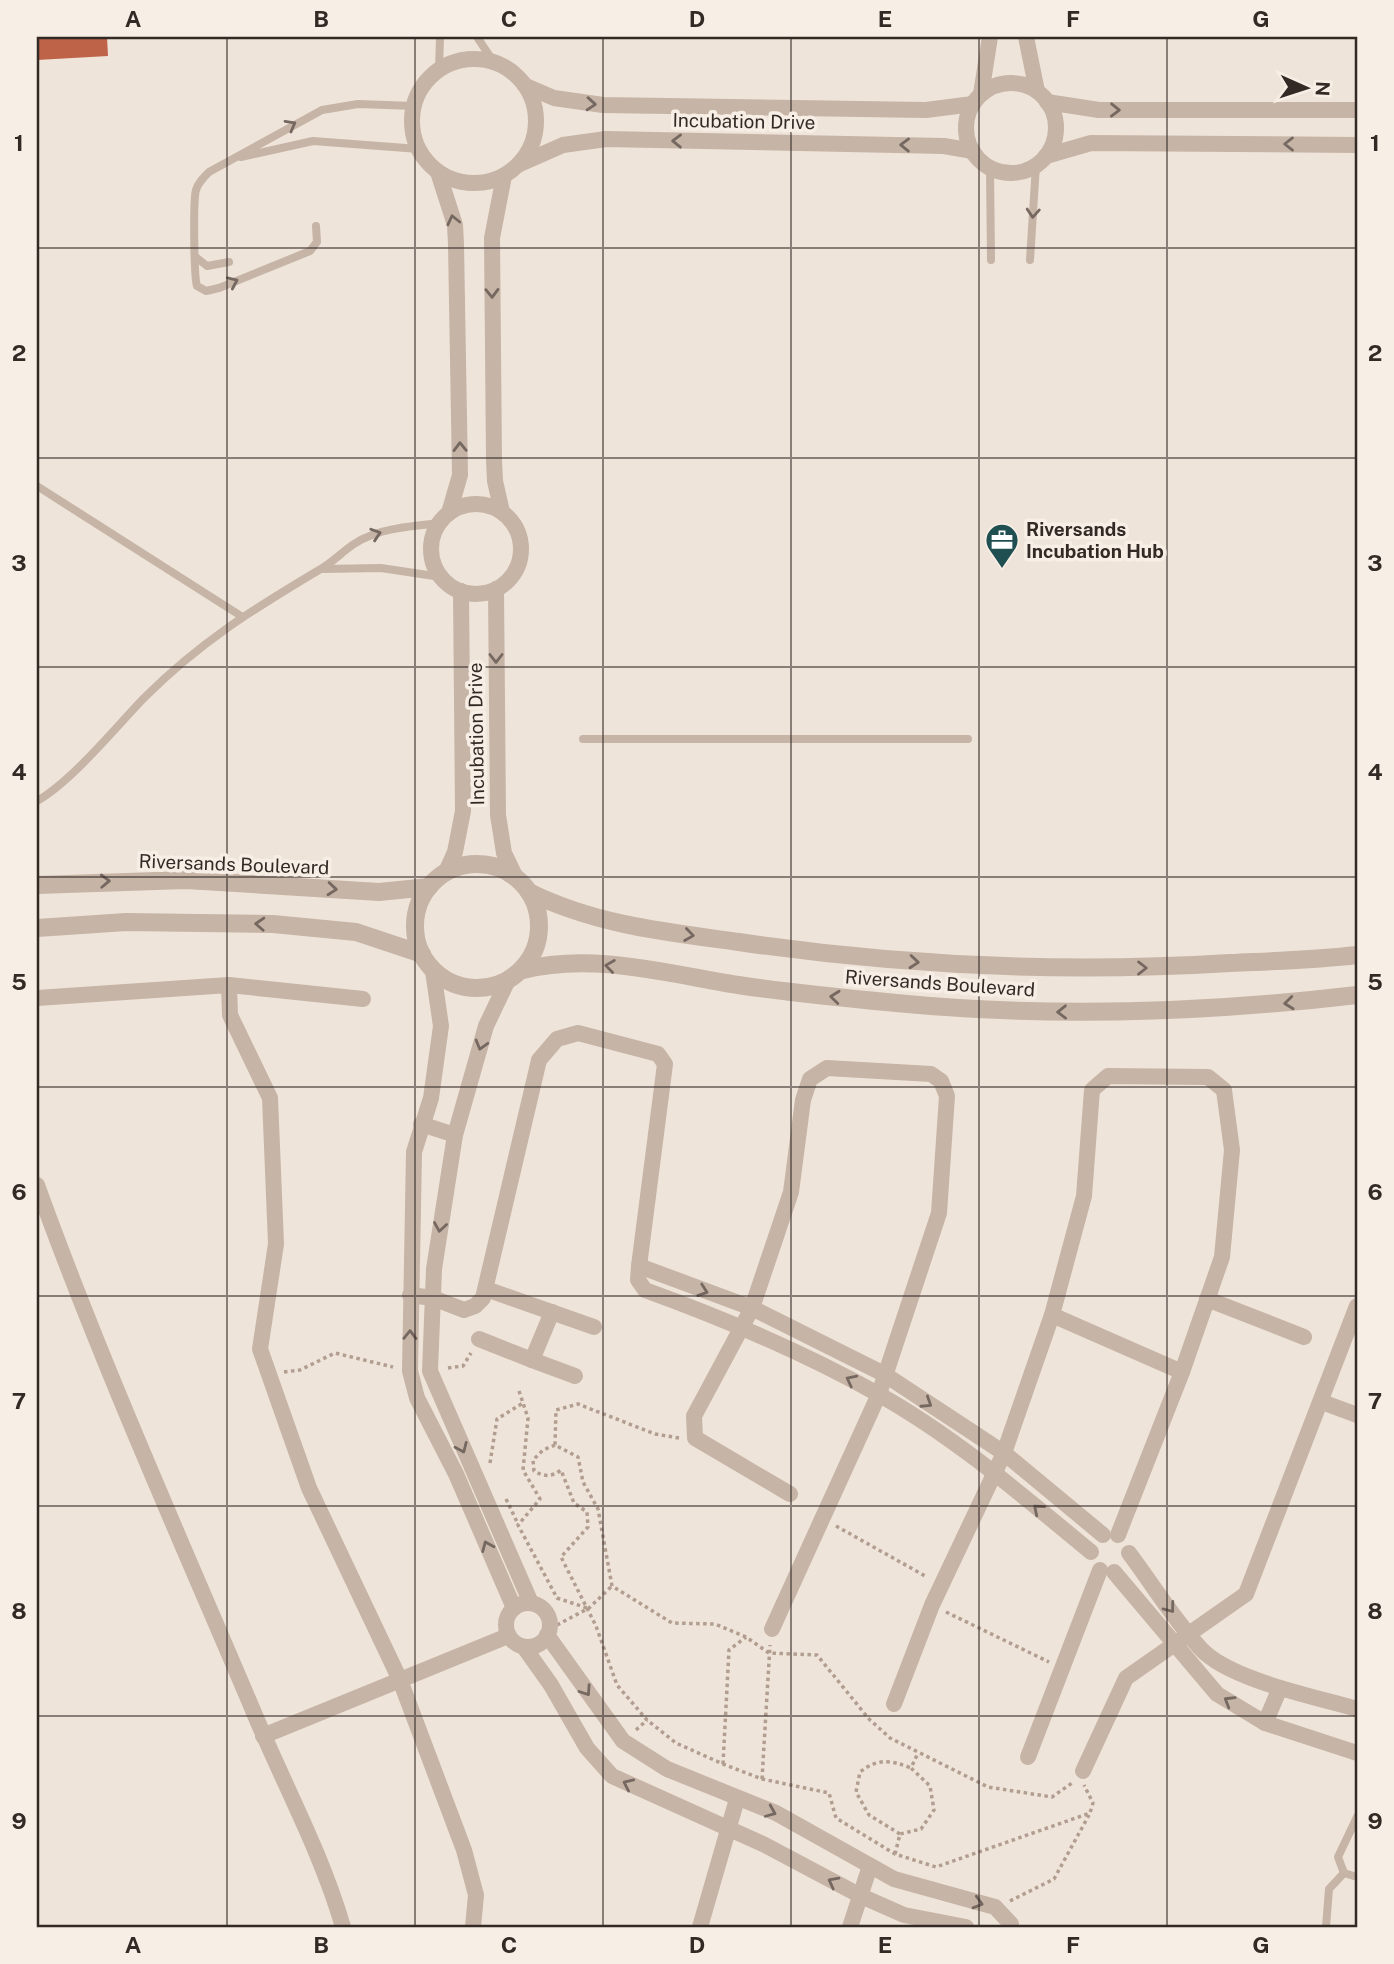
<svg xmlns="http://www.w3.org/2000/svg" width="1394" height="1964" font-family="'Public Sans',sans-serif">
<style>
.building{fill:#be6248}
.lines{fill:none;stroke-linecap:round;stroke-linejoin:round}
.path{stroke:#b29e90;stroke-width:3.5;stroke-dasharray:3.5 3.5;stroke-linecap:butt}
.service{stroke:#c6b4a6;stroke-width:8}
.minor{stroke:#c6b4a6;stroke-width:16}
.tertiary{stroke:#c6b4a6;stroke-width:18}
.oneway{stroke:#756860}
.grid{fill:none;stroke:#332a26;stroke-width:2;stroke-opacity:0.55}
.labels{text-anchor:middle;stroke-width:7;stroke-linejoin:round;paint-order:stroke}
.street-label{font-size:19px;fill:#332a26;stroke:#f7eee5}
.poi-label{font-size:19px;font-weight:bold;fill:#332a26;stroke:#f7eee5;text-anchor:start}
.neatline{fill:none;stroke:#332a26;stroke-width:2.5}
.grid-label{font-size:23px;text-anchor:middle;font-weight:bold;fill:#332a26}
</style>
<rect width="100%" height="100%" fill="#efe4d9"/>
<path class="building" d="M 37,37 L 107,37 L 108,56 L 37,60 Z"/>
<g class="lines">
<g class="path">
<path d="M 448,1368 L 463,1366 L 471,1353"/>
<path d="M 284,1372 L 300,1370 L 335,1353 L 393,1367"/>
<path d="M 519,1391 L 528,1418 L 523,1470 L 540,1499 L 518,1525 L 557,1598 L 587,1608"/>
<path d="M 679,1438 L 655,1434 L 578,1404 L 556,1410 L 555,1445 L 578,1457 L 583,1482 L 598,1509 L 612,1586 L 672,1623 L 715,1624 L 746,1637 L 769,1653 L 817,1655 L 869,1719 L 890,1738 L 988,1787 L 1052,1797 L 1072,1783"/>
<path d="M 555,1445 L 543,1450 L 533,1460 L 534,1471 C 544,1477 552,1477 561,1470 L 574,1503 L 587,1512 L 588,1527 L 561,1557 L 596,1626 L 617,1685 L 647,1720 L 676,1743 L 723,1764 L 762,1779 L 829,1793 L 836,1818 L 895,1854 L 936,1867 L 1090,1813 L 1093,1803 L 1084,1785"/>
<path d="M 490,1463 L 497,1419 L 523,1403"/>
<path d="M 506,1499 L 518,1524"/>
<path d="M 836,1526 L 927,1577"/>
<path d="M 946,1612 L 1049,1662"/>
<path d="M 557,1625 L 589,1608 L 612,1586"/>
<path d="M 636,1730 L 647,1720"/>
<path d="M 723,1764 L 729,1650 L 746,1637"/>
<path d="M 762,1779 L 770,1645"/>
<path d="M 900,1834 L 869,1815 L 856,1792 L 860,1772 C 878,1758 891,1760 911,1768"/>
<path d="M 895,1854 L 900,1834 L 921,1829 L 934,1810 L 930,1786 L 911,1768 L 918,1753"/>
<path d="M 1010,1901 L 1054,1879 L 1089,1815"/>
</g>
<g class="service">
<path d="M 477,37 L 493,61"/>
<path d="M 439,70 L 440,37"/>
<path d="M 241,157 L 313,141 L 419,149"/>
<path d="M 990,167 L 991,260"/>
<path d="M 316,226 L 317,242 L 310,251 L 219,288 L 206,291 L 197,286 C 194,278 193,200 196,190 C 198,183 203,178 209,172 L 322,110 L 358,104 L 414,106"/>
<path d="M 197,258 L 207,266 L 229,262"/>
<path d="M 1030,260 L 1036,165"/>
<path d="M 37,486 L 241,616"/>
<path d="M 322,569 L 381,568 L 441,577"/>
<path d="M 583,739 L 968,739"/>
<path d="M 37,801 C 73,780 114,729 144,698 C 200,642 252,610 319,570 C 339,559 347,544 372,535 C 393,527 417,526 440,523"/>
<path d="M 1357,1817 L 1338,1857 L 1344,1873 L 1357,1877"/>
<path d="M 1326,1927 L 1329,1889 L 1344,1873"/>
</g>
<g class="minor">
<path d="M 1026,37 L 1037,91"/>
<circle cx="474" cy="121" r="62"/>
<circle cx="1011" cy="128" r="45"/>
<path d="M 526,86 L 554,98 L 603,105 L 926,110 L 973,104"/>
<path d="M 981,94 L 990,37"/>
<path d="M 1047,102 L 1099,110 L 1357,110"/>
<path d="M 1046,156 L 1091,143 L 1357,145"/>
<path d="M 520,164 L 563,145 L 606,139 L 944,146 L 973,151"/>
<path d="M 438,172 L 455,225 L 456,244 L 460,475 L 449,513"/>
<circle cx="476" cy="549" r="45"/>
<path d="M 502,512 L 495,481 L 494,460 L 492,238 L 504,176"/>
<path d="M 496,589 L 498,815 L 504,853 L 515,876"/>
<path d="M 446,872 L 455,852 L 463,811 L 461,591"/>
<path d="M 433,971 L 441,1026 L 431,1098 L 414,1152 L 410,1371 L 417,1398 L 456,1474 L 514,1608"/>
<path d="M 507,982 L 486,1026 L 455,1135 L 434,1269 L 430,1371 L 531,1603"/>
<path d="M 229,985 L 363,999"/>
<path d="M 37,998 L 229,985 L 230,1015 L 270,1098 L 276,1244 L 260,1349 L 309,1488 L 400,1680 L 464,1850 L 476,1895 L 473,1927"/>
<path d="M 421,1124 L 455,1135"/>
<path d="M 37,1185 C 101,1362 178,1534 252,1708 C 282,1781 321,1851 343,1927"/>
<path d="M 639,1266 L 752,1308 L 884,1374 L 1004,1453 L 1103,1535"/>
<path d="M 486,1289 L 594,1327"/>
<path d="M 410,1295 L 433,1298 L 464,1310 L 475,1306 L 483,1298 L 539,1060 L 557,1039 L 578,1033 L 658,1054 L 665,1064 L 639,1266 L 638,1280 L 645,1290 C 725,1319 803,1352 878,1394 C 955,1437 1023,1496 1091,1552"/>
<path d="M 1207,1299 L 1304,1337"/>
<path d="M 552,1312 L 532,1360 L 575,1376"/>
<path d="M 1052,1315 L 1182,1372"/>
<path d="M 479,1339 L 532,1360"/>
<path d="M 1322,1402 L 1357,1415"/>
<path d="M 1129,1553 C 1153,1585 1174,1620 1201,1649 C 1230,1680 1316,1697 1357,1709"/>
<path d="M 1114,1572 L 1217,1694 L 1265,1723 L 1357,1753"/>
<circle cx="528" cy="1625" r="22"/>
<path d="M 772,1629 L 879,1394 L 939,1213 L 947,1096 L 941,1081 L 931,1074 L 827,1068 L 810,1079 L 803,1100 L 791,1192 L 752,1308 L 694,1416 L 695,1438 L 790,1494"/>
<path d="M 547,1635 L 623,1741 L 667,1769 L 776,1813 L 894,1879 L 995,1907 L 1011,1924"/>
<path d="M 524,1647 L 551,1685 L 587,1748 L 612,1776 L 765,1845 L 861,1896 L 904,1915 L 966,1927"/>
<path d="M 894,1704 L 932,1605 L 1004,1453 L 1052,1315 L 1084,1196 L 1092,1090 L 1108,1076 L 1208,1077 L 1224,1090 L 1232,1150 L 1222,1257 L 1182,1372 L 1118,1535"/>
<path d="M 1265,1723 L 1280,1688"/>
<path d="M 263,1736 L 508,1636"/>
<path d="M 1028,1757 L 1100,1570"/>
<path d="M 1083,1771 L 1126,1678 L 1246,1594 L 1357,1306"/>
<path d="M 700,1927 L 737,1799"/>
<path d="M 850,1927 L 870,1866"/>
</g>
<g class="tertiary">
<circle cx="477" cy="926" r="62"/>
<path d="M 37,885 L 186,880 L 379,892 L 429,887"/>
<path d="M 529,892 C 596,925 666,932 739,942 C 902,966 1066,973 1230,963 C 1273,961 1315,960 1357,955"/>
<path d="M 37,928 L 126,922 L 273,924 L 356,932 L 422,954"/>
<path d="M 523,970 C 592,952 669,974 738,985 C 791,993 844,998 896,1003 C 1050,1018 1204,1013 1357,995"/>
</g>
</g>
<defs><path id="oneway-chevron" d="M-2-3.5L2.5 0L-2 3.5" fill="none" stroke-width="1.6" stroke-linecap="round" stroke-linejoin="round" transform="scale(1.75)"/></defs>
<g class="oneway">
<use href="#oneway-chevron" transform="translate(591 104) rotate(4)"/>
<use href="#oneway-chevron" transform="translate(1115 110) rotate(1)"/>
<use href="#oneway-chevron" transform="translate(291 125) rotate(-29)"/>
<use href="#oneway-chevron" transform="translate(677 141) rotate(-179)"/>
<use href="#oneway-chevron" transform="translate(1289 144) rotate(-180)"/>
<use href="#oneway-chevron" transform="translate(905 145) rotate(-179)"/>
<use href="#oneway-chevron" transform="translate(1033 213) rotate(94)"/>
<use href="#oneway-chevron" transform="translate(453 220) rotate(-103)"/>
<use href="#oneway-chevron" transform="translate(233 282) rotate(-24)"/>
<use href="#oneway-chevron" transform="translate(492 293) rotate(89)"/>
<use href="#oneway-chevron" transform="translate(460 447) rotate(-91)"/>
<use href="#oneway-chevron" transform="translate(376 534) rotate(-18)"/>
<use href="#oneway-chevron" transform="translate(496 658) rotate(90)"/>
<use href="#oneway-chevron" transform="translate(105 881) rotate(-2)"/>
<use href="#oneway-chevron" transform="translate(332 889) rotate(5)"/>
<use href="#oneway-chevron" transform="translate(260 924) rotate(-177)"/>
<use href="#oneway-chevron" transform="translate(689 935) rotate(8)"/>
<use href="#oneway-chevron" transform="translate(914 962) rotate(5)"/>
<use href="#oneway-chevron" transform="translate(610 966) rotate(-172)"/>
<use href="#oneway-chevron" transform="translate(1142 968)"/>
<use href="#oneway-chevron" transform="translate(835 997) rotate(-174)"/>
<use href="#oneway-chevron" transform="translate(1289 1003) rotate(174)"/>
<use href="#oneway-chevron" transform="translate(1062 1012) rotate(179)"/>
<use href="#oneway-chevron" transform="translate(481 1045) rotate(106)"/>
<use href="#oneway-chevron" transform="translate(440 1227) rotate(99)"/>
<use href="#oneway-chevron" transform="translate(703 1291) rotate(19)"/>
<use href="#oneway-chevron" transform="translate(410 1335) rotate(-89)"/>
<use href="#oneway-chevron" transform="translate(851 1380) rotate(-153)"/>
<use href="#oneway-chevron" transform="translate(927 1403) rotate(33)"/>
<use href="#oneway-chevron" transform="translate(462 1448) rotate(66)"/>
<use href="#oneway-chevron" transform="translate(1038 1509) rotate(-140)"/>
<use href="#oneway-chevron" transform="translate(487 1546) rotate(-113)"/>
<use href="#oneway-chevron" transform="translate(1170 1608) rotate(53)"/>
<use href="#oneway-chevron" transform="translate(586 1691) rotate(56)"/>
<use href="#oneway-chevron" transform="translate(1229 1701) rotate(-149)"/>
<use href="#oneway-chevron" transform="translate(628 1784) rotate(-155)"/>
<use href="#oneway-chevron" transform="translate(771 1812) rotate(23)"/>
<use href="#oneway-chevron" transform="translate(833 1882) rotate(-152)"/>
<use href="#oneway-chevron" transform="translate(978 1903) rotate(16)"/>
</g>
<path class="grid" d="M 227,37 L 227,1927M 415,37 L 415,1927M 603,37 L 603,1927M 791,37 L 791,1927M 979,37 L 979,1927M 1167,37 L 1167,1927M 37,248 L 1357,248M 37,458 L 1357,458M 37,667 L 1357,667M 37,877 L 1357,877M 37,1087 L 1357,1087M 37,1296 L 1357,1296M 37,1506 L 1357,1506M 37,1716 L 1357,1716"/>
<defs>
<symbol id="office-pin" viewBox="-11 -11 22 30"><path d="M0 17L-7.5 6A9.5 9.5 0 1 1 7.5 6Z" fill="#1f4f51" stroke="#f7eee5"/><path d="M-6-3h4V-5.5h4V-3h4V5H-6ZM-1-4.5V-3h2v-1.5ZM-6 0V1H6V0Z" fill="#fff"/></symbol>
</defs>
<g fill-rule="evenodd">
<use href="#office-pin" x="983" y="521" width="38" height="52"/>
</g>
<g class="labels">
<g class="street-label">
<text transform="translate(744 121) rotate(1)" y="7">Incubation Drive</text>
<text transform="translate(476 734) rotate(-91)" y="7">Incubation Drive</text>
<text transform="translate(234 864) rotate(2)" y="7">Riversands Boulevard</text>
<text transform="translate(940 983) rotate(4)" y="7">Riversands Boulevard</text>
</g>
<g class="poi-label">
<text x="1026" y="536">Riversands<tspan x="1026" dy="22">Incubation Hub</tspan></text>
</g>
</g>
<rect width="1394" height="1964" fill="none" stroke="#f7eee5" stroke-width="77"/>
<g transform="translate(1306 88) rotate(93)" stroke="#f7eee5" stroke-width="5" paint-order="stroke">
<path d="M0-5L12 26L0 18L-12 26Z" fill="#332a26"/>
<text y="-10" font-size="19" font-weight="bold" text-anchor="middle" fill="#332a26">N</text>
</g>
<rect x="38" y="38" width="1318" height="1888" class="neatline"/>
<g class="grid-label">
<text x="133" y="27">A</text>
<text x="321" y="27">B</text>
<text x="509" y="27">C</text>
<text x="697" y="27">D</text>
<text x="885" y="27">E</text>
<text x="1073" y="27">F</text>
<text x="1261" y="27">G</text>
<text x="19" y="151">1</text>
<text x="1375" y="151">1</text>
<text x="19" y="361">2</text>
<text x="1375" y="361">2</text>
<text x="19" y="571">3</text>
<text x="1375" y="571">3</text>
<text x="19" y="780">4</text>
<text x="1375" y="780">4</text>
<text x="19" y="990">5</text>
<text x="1375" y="990">5</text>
<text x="19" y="1200">6</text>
<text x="1375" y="1200">6</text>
<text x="19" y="1409">7</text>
<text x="1375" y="1409">7</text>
<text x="19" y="1619">8</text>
<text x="1375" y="1619">8</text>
<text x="19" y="1829">9</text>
<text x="1375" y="1829">9</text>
<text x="133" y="1953">A</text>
<text x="321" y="1953">B</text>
<text x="509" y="1953">C</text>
<text x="697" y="1953">D</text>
<text x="885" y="1953">E</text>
<text x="1073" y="1953">F</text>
<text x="1261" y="1953">G</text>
</g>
</svg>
